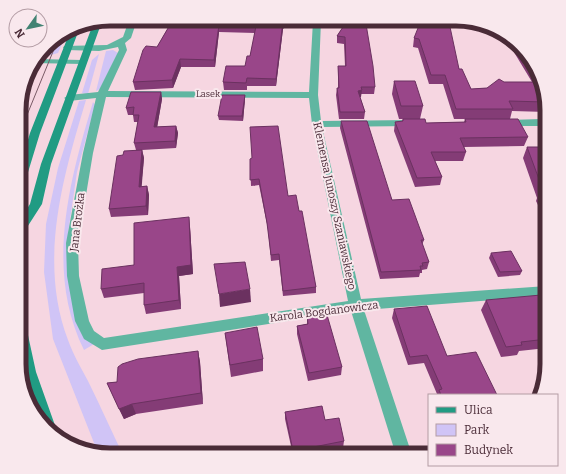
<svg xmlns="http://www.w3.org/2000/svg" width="566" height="474" font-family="Bitter,serif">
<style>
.green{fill:#d0c4f6}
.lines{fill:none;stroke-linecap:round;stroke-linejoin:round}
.lane{fill:#60b6a1;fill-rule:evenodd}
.street{fill:#60b6a1;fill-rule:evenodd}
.secondary{fill:#219b83;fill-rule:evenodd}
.tram{stroke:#795965;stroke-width:1}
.wall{fill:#843c76}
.shaded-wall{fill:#6b3160}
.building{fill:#994689;stroke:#6b3160}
.labels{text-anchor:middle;stroke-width:4;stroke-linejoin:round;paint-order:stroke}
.far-street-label{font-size:9px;fill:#4a2b37;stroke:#f9e8ed}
.street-label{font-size:11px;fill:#4a2b37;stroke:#f9e8ed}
.rim{fill:none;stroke:#4a2b37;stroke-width:5}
</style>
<rect width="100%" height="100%" fill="#f6d6e1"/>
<g class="green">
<path d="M 67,32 L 58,53 L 40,58 L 39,56 L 50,42 Z"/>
<path d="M 106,51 L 113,50 L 118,53 L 100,89 L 96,91 Z"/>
<path d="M 99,54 L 88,94 L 82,93 L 92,60 Z"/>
<path d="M 86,100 C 63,177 38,261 68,340 C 73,354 81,368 88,381 C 100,405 111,430 123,455 L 98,453 L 53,339 L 44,272 L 46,224 L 58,168 L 79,101 Z"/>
<path d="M 93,102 L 95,105 L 77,172 L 68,233 L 94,344 L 84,350 C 45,271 69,182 93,102 Z"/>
</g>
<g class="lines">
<path class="lane" d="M 36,59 L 82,60 L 86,62 L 82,64 L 33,63 Z"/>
<g class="street">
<path d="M 410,20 C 428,19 481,19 495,29 L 414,22 Z"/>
<path d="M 313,21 L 321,21 L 318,95 L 321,121 L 412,120 L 417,123 L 412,126 L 322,127 L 361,299 L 547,286 L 547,296 L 364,310 L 412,455 L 396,455 L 351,311 L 102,350 L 84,339 L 75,321 L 67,276 L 66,243 L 83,153 L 96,98 L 69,101 L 64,98 L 69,95 L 98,92 L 119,50 L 118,47 L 99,51 L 67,50 L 63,48 L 64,46 L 107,45 L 123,37 L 128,23 L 136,23 L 131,38 L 125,43 L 127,50 L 108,91 L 309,92 ZM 106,97 L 309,98 L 312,124 L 348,301 L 104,338 L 94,331 L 89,321 L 79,276 L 78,243 L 93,153 Z"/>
<path d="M 541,119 L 547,120 L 547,136 L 544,135 L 538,126 L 504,126 L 499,123 L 504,120 Z"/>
</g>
<g class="secondary">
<path d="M 93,24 L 101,24 L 51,164 L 42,204 L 24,232 L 20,233 L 20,220 L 30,204 L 41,164 Z"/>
<path d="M 79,25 L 80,27 L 40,133 L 25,182 L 20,185 L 20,166 L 30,133 L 71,29 Z"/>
<path d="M 19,320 L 24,322 L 26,326 L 36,372 L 57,431 L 55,435 C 35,421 22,385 19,361 C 18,348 19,334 19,320 Z"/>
</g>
<g class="tram">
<path d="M 20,111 L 48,44"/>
<path d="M 20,132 L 59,37"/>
</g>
</g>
<g class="wall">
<path d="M 440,19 L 442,26 L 459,69 L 471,89 L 487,88 L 504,82 L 532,82 L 503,34 L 520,46 L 540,75 L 547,112 L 512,111 L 510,119 L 454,119 L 443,84 L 429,84 L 418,48 L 413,47 L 414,38 L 426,24 L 427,20 Z"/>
<path d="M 288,21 L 283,29 L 276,86 L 247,86 L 247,90 L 224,90 L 223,82 L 245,66 L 250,56 L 255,33 L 219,32 L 215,67 L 181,67 L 173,88 L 135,90 L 133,82 L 157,47 L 171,23 Z"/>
<path d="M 347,21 L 375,87 L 374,94 L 361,94 L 361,97 L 360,97 L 365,112 L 364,119 L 339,119 L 336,95 L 337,88 L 338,88 L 338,66 L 345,66 L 344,44 L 337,43 L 337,36 Z"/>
<path d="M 394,81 L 423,106 L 420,119 L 399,119 L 392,94 Z"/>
<path d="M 161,92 L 162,99 L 157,127 L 176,126 L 178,133 L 176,148 L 142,150 L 144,158 L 141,187 L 147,186 L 149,195 L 148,215 L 111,217 L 109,209 L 123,155 L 136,150 L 134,143 L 138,122 L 134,122 L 133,115 L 128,115 L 126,108 Z"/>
<path d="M 245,95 L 245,99 L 243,121 L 219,120 L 218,116 Z"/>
<path d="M 403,119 L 426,123 L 464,122 L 465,119 L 528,137 L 524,146 L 464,147 L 466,152 L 463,161 L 435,161 L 442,177 L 440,185 L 415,187 L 394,131 L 395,122 L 402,121 Z"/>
<path d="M 341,121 L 392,200 L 424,240 L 422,245 L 429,262 L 427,269 L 422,270 L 422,273 L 420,273 L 419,277 L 380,279 L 340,128 Z"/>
<path d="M 527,147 L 547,147 L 547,223 L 536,201 L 537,198 L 523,158 Z"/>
<path d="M 250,159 L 288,196 L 299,211 L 316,287 L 316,293 L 283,296 L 279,260 L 271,261 L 268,229 L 259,185 L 251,186 Z"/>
<path d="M 190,227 L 193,274 L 179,276 L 181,309 L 146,314 L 144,305 L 144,293 L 104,298 L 101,289 L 134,265 Z"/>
<path d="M 491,253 L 522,271 L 520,275 L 498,277 L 489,258 Z"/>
<path d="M 486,300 L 547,305 L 547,348 L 519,351 L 517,355 L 501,357 L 481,310 Z"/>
<path d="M 394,309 L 447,356 L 497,395 L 437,395 L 437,394 L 424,363 L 408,365 L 392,318 Z"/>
<path d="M 307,315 L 342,367 L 341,375 L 308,381 L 297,334 L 297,326 L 307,324 Z"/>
<path d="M 225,333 L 263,359 L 263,371 L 231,377 Z"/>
<path d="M 198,351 L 200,362 L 203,404 L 136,414 L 124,419 L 107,383 L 117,382 Z"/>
<path d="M 285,412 L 325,420 L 344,441 L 343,448 L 308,455 L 293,455 L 285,419 Z"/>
</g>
<g class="shaded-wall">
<path d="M 283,21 L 288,21 L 283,29 L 276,86 L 276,79 Z"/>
<path d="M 219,25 L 219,32 L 215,67 L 214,60 Z"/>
<path d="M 180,59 L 181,67 L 173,88 L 172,80 Z"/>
<path d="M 362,90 L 361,97 L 357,98 L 358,91 Z"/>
<path d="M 161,92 L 162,99 L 156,134 L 154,127 Z"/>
<path d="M 245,95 L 245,99 L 243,121 L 242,116 Z"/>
<path d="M 176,126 L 178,133 L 176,148 L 175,141 Z"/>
<path d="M 142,150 L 144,158 L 141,195 L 139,187 Z"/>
<path d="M 147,186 L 149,195 L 148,215 L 146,206 Z"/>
<path d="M 189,217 L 190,227 L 193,274 L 179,276 L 181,309 L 179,300 L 177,267 Z"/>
<path d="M 250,289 L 251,302 L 220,307 L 219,294 Z"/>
<path d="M 198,351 L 200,362 L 203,404 L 201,393 Z"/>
<path d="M 132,404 L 136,414 L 124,419 L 119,409 Z"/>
</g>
<g class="building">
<path d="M 440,19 L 442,26 L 450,27 L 459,69 L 462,69 L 471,89 L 487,88 L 499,79 L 504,82 L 541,82 L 545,102 L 509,101 L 513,109 L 456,109 L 445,75 L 431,75 L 419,39 L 414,38 L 420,23 L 432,24 L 430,20 Z"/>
<path d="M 283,21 L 276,79 L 247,78 L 246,83 L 223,82 L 226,66 L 245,66 L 247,56 L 250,56 L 256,26 L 219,25 L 214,60 L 180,59 L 172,80 L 133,82 L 143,50 L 146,46 L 157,47 L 171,23 Z"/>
<path d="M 347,21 L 366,24 L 373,66 L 375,87 L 361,87 L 362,90 L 358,91 L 365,112 L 340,112 L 337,88 L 339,88 L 338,66 L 346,66 L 345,37 L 337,36 Z"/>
<path d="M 518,44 L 520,46 L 540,75 L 541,81 Z"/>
<path d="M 394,81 L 415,81 L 423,106 L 401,106 Z"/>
<path d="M 131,92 L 161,92 L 154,127 L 176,126 L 175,141 L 134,143 L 139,115 L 133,115 L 134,107 L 126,108 Z"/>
<path d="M 222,95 L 245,95 L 242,116 L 218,116 Z"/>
<path d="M 403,119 L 425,119 L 426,123 L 466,122 L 465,119 L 518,119 L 528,137 L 460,138 L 466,152 L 431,152 L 442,177 L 417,178 L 395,122 L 403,121 Z"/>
<path d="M 341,121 L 367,121 L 392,200 L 409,199 L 424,240 L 421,240 L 429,262 L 422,263 L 423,266 L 420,266 L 421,270 L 381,272 Z"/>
<path d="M 278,126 L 288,196 L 296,195 L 299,211 L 302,211 L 316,287 L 283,291 L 279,254 L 271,255 L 267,223 L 259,179 L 250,180 L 250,159 L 252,158 L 250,127 Z"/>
<path d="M 527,147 L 547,147 L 547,203 L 540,190 L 543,190 Z"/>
<path d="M 142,150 L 139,187 L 147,186 L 146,206 L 109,209 L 117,156 L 123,155 L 124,151 Z"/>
<path d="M 189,217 L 191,265 L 177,267 L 179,300 L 144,305 L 144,283 L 101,289 L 102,269 L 134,265 L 134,223 Z"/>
<path d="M 511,251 L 522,271 L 500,272 L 491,253 Z"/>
<path d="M 245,262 L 250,289 L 219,294 L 214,264 Z"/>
<path d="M 541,295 L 547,305 L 547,339 L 521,342 L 522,345 L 506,347 L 486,300 Z"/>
<path d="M 427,306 L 447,356 L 476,352 L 497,395 L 441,395 L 439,390 L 442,389 L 427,355 L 410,357 L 394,309 Z"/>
<path d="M 325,308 L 342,367 L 309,373 L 297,326 L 308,324 L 307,315 Z"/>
<path d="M 257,327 L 263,359 L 230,365 L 225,333 Z"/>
<path d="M 198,351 L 201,393 L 132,404 L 119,409 L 107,383 L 117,382 L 118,367 L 122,364 L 138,359 Z"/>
<path d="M 322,406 L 325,420 L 339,418 L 344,441 L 293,451 L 285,412 Z"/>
</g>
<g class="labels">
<g class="far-street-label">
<text x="208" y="97">Lasek</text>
</g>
<g class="street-label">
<text transform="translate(335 206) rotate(78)" y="4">Klemensa Junoszy Szaniawskiego</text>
<text transform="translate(77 222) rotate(-83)" y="4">Jana Brożka</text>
<text transform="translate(324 311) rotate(-7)" y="4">Karola Bogdanowicza</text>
</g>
</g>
<path d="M0 0H566V474H0ZM110 26H456A84 84 0 0 1 540 110V364A84 84 0 0 1 456 448H110A84 84 0 0 1 26 364V110A84 84 0 0 1 110 26Z" fill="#f9e8ed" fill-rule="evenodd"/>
<path class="rim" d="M110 26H456A84 84 0 0 1 540 110V364A84 84 0 0 1 456 448H110A84 84 0 0 1 26 364V110A84 84 0 0 1 110 26Z"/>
<rect x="428" y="394" width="130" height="72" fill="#f9e8ed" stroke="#b39ca4"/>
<rect x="436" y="407" width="20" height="6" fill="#219b83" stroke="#b39ca4"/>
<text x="464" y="414" font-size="12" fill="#4a2b37">Ulica</text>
<rect x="436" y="424" width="20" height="12" fill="#d0c4f6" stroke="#b39ca4"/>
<text x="464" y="434" font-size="12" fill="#4a2b37">Park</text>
<rect x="436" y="444" width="20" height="12" fill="#994689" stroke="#b39ca4"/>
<text x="464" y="454" font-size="12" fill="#4a2b37">Budynek</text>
<g transform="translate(28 28) rotate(237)"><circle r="19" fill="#f9e8ed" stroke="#b39ca4"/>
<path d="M0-3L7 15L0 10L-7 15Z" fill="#428373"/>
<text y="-6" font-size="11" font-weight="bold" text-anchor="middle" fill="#4a2b37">N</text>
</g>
</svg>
